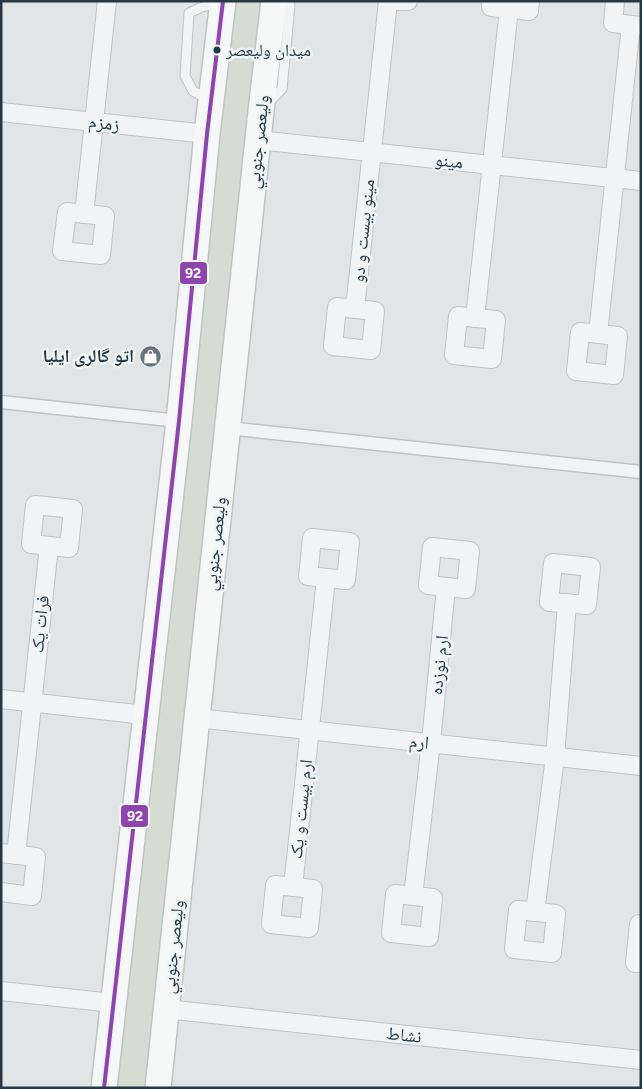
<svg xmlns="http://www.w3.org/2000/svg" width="642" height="1089" font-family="Figtree,'Noto Naskh Arabic',sans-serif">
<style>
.green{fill:#d5dcd2}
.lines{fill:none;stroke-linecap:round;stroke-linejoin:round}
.service-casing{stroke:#c0c3c5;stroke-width:11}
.pedestrian-casing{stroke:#c0c3c5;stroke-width:15}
.minor-casing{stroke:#c0c3c5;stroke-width:20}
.secondary-casing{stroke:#c0c3c5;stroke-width:28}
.service{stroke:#f2f3f4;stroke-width:9}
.pedestrian{stroke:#f2f3f4;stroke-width:12}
.minor{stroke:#f2f3f4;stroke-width:18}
.secondary{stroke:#f6f7f7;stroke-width:25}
.bus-1-casing{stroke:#eff5f7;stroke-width:8}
.bus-1{stroke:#8e44ad;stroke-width:4}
.bus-dot{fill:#263843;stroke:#eff5f7;stroke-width:2}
.labels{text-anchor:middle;stroke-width:5;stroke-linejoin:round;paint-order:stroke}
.bus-label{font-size:17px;fill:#263843;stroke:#eff5f7;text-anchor:start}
.street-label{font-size:18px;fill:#263843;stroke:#eff5f7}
.poi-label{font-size:18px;font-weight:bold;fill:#263843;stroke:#eff5f7;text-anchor:end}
.line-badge{stroke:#eff5f7;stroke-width:2}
.badge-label{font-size:14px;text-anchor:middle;font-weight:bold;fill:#fff}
</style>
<rect width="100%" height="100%" fill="#e2e5e7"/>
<path class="green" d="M 232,1 L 265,1 L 145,1088 L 113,1088 Z"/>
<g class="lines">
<defs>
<g id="service">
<path d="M 209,100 L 193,91 L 185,76 L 189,13 L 202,7 L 221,2"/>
<path d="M 268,103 L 282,89 L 290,5 L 284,1"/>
</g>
<g id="pedestrian">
<path d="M 1,402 L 179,421"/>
<path d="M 227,428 L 641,472"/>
</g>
<g id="minor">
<path d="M 399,1 L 408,1"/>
<path d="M 491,1 L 491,7 L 529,11 L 530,1"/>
<path d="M 615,1 L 613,23 L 641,26"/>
<path d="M 1,112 L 207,134"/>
<path d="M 258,140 L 641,181"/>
<path d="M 67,212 L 105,216 L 101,255 L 62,251 Z"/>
<path d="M 84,214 L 107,1"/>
<path d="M 337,307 L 375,311 L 371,350 L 333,346 Z"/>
<path d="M 355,309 L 388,1"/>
<path d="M 458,316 L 496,320 L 492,359 L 454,355 Z"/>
<path d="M 475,318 L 509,9"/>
<path d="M 580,332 L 618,336 L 614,375 L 576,371 Z"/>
<path d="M 598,334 L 631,25"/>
<path d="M 35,505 L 73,509 L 69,548 L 31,544 Z"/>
<path d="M 312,538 L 350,542 L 346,580 L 308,576 Z"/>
<path d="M 432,547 L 470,551 L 466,589 L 428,585 Z"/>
<path d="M 553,563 L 591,567 L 587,605 L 549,602 Z"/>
<path d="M 1,699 L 145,715"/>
<path d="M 197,718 L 641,766"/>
<path d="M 1,853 L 36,857 L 32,896 L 1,892"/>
<path d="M 16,855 L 49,546"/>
<path d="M 275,885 L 313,889 L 309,928 L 271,924 Z"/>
<path d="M 293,887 L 326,578"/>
<path d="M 395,894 L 433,898 L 429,937 L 391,933 Z"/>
<path d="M 413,896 L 431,743 L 446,587"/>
<path d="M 518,910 L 556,914 L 552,953 L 514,949 Z"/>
<path d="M 535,912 L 555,757 L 567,603"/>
<path d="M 641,924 L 639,924 L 635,963 L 641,963"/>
<path d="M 1,991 L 113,1003"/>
<path d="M 166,1009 L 641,1060"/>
</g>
<g id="secondary">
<path d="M 104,1088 L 179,421 L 207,134 L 223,1"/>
<path d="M 158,1088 L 261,111 L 274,1"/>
</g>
</defs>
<use href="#service" class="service-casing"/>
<use href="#pedestrian" class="pedestrian-casing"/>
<use href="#minor" class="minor-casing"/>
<use href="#secondary" class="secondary-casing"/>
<use href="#service" class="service"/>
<use href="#pedestrian" class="pedestrian"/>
<use href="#minor" class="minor"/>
<use href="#secondary" class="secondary"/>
<defs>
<path id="bus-1" d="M 104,1088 L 179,421 L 207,134 L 223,1"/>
</defs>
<use href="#bus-1" class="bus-1-casing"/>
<use href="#bus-1" class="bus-1"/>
</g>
<defs>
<symbol id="shop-disc" viewBox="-11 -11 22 22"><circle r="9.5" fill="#68757c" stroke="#eff5f7"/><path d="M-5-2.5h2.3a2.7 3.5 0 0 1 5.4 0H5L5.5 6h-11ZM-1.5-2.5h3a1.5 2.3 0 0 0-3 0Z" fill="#fff"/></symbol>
</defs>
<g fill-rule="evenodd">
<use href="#shop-disc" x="138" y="344" width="25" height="25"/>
</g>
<circle class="bus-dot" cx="217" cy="50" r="4.5"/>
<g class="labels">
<g class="bus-label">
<text x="226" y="56">میدان ولیعصر</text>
</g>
<g class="street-label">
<text transform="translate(104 123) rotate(6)" y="6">زمزم</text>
<text transform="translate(258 142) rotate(-84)" y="6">وليعصر جنوبي</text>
<text transform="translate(449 161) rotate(6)" y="6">مینو</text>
<text transform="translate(363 231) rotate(-84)" y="6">مینو بیست و دو</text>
<text transform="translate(215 544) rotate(-84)" y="6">وليعصر جنوبي</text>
<text transform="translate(40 624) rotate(-84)" y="6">فرات یک</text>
<text transform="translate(439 665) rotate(-84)" y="6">ارم نوزده</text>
<text transform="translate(419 742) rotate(6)" y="6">ارم</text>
<text transform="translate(301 809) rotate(-84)" y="6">ارم بیست و یک</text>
<text transform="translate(173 947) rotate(-84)" y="6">وليعصر جنوبي</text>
<text transform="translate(404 1035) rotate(6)" y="6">نشاط</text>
</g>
<g class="poi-label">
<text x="134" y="362">اتو گالری ایلیا</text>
</g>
</g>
<g class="line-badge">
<rect x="179" y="261" width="29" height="24" rx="5" fill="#8e44ad"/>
<rect x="120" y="804" width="29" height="24" rx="5" fill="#8e44ad"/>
</g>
<g class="badge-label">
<text x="193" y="278">92</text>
<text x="135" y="821">92</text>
</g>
<rect width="642" height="1089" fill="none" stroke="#263843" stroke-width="5"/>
</svg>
